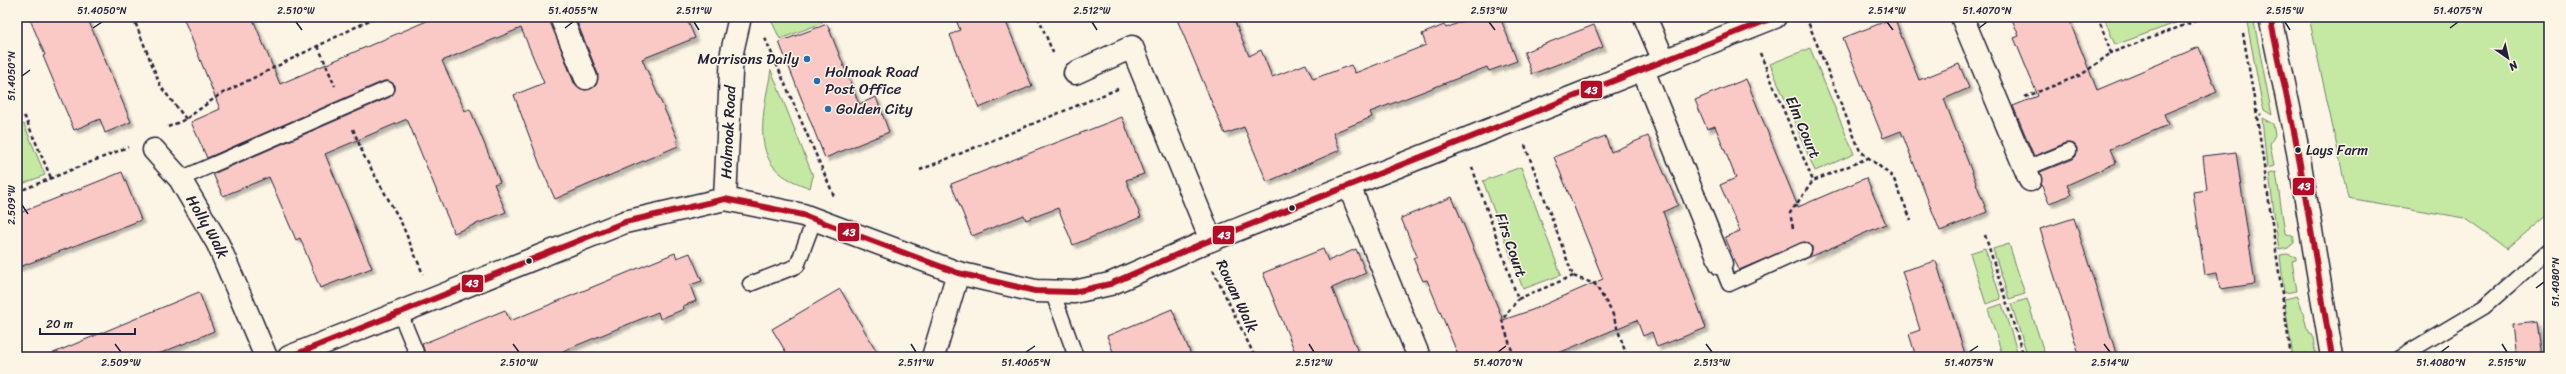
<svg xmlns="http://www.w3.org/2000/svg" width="2566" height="374" font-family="Sriracha,sans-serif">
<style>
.green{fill:#c5e8a2;stroke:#74856e}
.building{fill:#fac9c6;stroke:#22223b;filter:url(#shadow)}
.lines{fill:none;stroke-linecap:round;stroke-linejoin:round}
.lane-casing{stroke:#22223b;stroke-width:17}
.street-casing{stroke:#22223b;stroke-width:25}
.secondary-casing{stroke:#22223b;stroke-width:25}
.path{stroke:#22223b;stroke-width:2.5;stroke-dasharray:4 3;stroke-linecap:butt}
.lane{stroke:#fcf5e5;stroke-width:14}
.street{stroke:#fcf5e5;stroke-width:22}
.secondary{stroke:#fcf5e5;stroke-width:22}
.bus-1-casing{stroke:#fcf5e5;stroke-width:9}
.bus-1{stroke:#b10d28;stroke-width:6}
.ticks{fill:none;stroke:#22223b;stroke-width:1.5}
.poi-dot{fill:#1f6fb2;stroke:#fcf5e5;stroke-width:1.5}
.bus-dot{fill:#22223b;stroke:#fcf5e5;stroke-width:1.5}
.labels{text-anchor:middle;stroke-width:3;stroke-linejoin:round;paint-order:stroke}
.bus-label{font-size:14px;fill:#22223b;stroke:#fcf5e5;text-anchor:start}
.poi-label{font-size:15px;fill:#22223b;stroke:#fcf5e5;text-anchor:start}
.street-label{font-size:15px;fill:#22223b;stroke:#fcf5e5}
.line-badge{stroke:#fcf5e5;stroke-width:1.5}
.badge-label{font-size:11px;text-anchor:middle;font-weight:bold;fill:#fff}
.neatline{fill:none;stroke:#22223b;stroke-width:1.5}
.ticks-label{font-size:10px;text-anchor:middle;fill:#22223b}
</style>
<defs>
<filter id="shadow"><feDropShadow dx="3.5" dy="3.5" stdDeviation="1" flood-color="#0004"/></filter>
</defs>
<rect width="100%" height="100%" fill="#fcf5e5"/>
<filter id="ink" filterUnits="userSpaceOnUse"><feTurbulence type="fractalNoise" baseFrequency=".025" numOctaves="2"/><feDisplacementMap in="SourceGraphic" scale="8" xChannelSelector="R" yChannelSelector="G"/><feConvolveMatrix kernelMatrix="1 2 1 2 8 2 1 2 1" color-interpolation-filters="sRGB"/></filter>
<g filter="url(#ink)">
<g class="green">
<path d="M 772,17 L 820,17 L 822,23 L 780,39 L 771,20 Z"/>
<path d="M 2104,17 L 2192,17 L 2115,45 Z"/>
<path d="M 2246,17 L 2253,17 L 2272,115 L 2264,110 L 2262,103 Z"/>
<path d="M 2309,17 L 2549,17 L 2549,213 L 2507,249 L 2464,218 L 2348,198 Z"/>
<path d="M 1810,48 L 1854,154 L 1815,171 L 1770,64 Z"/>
<path d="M 771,70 L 813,176 L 810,188 C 800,184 788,180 780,173 C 751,150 766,101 771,70 Z"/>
<path d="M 2262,118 L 2273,124 L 2275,135 L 2270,144 L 2274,166 L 2267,168 Z"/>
<path d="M 24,124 L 45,175 L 17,186 L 17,127 Z"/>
<path d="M 1521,167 L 1561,275 L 1523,289 L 1483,181 Z"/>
<path d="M 2276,172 L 2285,233 L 2294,237 L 2294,243 L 2288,248 L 2279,250 L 2269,174 Z"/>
<path d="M 2009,244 L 2025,294 L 2009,299 L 1993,249 Z"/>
<path d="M 1985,248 L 2001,299 L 1986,304 L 1970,253 Z"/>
<path d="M 2287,254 L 2296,257 L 2296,260 L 2292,261 L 2297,291 L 2284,293 L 2280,255 Z"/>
<path d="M 2298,296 L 2307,328 L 2313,338 L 2316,357 L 2293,357 L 2284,299 Z"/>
<path d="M 2027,299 L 2044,352 L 2028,357 L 2011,304 Z"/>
<path d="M 2002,304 L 2019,357 L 2003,357 L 1988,309 Z"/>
</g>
<g class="building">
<path d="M 29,17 L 87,17 L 131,122 L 105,133 L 100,119 L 74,130 L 43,56 L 45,55 Z"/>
<path d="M 183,17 L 252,17 L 280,84 L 436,17 L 549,17 L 574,83 L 585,90 L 596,85 L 598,74 L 575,17 L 686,17 L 695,38 L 642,59 L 678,140 L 676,141 L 678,146 L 555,199 L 540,165 L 514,95 L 544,83 L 521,28 L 442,61 L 465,111 L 470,109 L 500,182 L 494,184 L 506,212 L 454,233 L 407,119 L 325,154 L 372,268 L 320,288 L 300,238 L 296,240 L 269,177 L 223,196 L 213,174 L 390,97 L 395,90 L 395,85 L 388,81 L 384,81 L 207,158 L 191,122 L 220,109 Z"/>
<path d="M 955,17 L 1004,17 L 1032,86 L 979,108 L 950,35 L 960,30 Z"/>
<path d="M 1176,17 L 1233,17 L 1249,56 L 1261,50 L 1272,77 L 1306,64 L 1313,79 L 1351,65 L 1355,73 L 1426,45 L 1422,34 L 1444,25 L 1446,28 L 1473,17 L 1500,17 L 1517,61 L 1489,71 L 1487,67 L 1370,112 L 1372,117 L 1333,133 L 1340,150 L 1267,182 L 1244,127 L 1225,134 Z"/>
<path d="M 2011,17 L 2068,17 L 2097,90 L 2199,47 L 2217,92 L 2164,114 L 2168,125 L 2110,149 L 2116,163 L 2067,185 L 2071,195 L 2049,203 L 2041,184 L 2040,172 L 2073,159 L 2076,156 L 2077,148 L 2074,144 L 2066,143 L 2034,156 L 2013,106 L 2038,96 L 2014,38 L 2019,36 Z"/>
<path d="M 1894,18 L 1919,80 L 1959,64 L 1969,88 L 1944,99 L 1987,212 L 1940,231 L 1901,131 L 1883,138 L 1843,38 Z"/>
<path d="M 827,24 L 859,104 L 876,97 L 889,132 L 825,158 L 779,42 Z"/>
<path d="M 1594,25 L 1603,47 L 1532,74 L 1524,52 Z"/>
<path d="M 1746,79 L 1798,207 L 1866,178 L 1886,224 L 1803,260 L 1811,255 L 1812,251 L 1812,246 L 1805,242 L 1739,270 L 1725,237 L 1740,231 L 1720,185 L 1736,178 L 1715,126 L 1707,129 L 1695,100 Z"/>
<path d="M 1122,117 L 1144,174 L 1126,180 L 1141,217 L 1073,245 L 1058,208 L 1026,220 L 1024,215 L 972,236 L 951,184 Z"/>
<path d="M 1605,136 L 1611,152 L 1648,136 L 1678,205 L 1663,212 L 1706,328 L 1657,347 L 1652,332 L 1643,336 L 1637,320 L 1549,357 L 1459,357 L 1427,280 L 1423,281 L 1418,270 L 1413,258 L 1417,256 L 1401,218 L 1452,197 L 1503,320 L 1532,310 L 1603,279 L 1554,157 Z"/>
<path d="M 2236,152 L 2255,284 L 2220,289 L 2217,273 L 2205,275 L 2193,192 L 2207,190 L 2203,156 Z"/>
<path d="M 122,172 L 141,220 L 17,268 L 17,214 Z"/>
<path d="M 2074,218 L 2101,303 L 2117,357 L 2080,357 L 2061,297 L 2040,229 Z"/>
<path d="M 1323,249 L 1328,261 L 1356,249 L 1366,273 L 1332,288 L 1360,357 L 1297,357 L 1263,273 Z"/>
<path d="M 675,253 L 677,258 L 690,253 L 702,281 L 690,285 L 696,301 L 683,306 L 684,309 L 660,319 L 658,312 L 563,351 L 565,357 L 426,357 L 422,344 L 505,310 L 510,321 Z"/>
<path d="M 1936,261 L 1944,287 L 1966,357 L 1916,357 L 1909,334 L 1920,330 L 1902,271 Z"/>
<path d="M 840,289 L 880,357 L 789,357 L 772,329 Z"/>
<path d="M 199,292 L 214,331 L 193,340 L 151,357 L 44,357 Z"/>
<path d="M 1172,309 L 1192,357 L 1115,357 L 1107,336 Z"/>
<path d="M 2537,322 L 2542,357 L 2516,357 L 2512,325 Z"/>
</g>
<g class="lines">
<defs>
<g id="lane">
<path d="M 2025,169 L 2069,151"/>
<path d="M 180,179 L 387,89"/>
<path d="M 1721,264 L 1729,284 L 1804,250"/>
<path d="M 750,284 L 797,266 L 814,220"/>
<path d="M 1052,291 L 1076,357"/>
<path d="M 400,313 L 418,357"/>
<path d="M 2400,357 L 2484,307 L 2549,250"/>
</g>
<g id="street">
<path d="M 561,17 L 586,78"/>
<path d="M 1645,17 L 1664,61"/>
<path d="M 1962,17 L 2030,180"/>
<path d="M 1643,70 L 1721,264"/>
<path d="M 1075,73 L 1132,47 L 1211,240"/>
<path id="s1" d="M 154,150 L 180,179 L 218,244 L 266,357"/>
<path d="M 1349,186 L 1419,357"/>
<path id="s2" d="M 725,199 L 732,52 L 740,17"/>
<path d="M 289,357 L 625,222 L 725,199 L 803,215 L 958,273 L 1035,291 L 1074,292 L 1110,284 L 1201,244 L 1775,17"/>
<path d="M 933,357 L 958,273"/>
</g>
<path id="secondary" d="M 2270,17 L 2297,146 L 2332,357"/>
</defs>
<use href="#lane" class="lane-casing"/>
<use href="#street" class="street-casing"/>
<use href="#secondary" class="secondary-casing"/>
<g class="path">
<path d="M 133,17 L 161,87 L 186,119"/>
<path d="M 1038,17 L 1054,55"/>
<path d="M 1806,17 L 1860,151 L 1893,177 L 1911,220"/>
<path d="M 2098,17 L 2111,53 L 2206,17"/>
<path d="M 2243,33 L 2256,110 L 2261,115"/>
<path d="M 765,38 L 834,196"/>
<path d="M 318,46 L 335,86"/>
<path d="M 1760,53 L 1813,181 L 1868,158"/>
<path d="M 2025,97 L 2081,75 L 2111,53"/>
<path d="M 2256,110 L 2291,357"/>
<path d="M 17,120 L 25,117 L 51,178"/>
<path d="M 168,127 L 186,119 L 219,95 L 376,17"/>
<path d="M 353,129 L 364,156 L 401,222 L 423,274"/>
<path d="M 1525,145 L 1573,276 L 1595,284 L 1612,312 L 1627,357"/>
<path d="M 1472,167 L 1518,299 L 1573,276"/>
<path d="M 920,170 L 1120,88"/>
<path d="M 17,192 L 128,147"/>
<path d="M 1793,228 L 1790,213 L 1813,181"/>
<path d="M 1985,235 L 2024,357"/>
<path d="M 1213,270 L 1255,357"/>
<path d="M 1514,357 L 1502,320 L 1518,299"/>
</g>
<use href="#lane" class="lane"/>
<use href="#street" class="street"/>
<use href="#secondary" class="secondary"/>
<defs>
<g id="bus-1">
<path d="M 2270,17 L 2297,146 L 2332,357"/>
<path d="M 289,357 L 625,222 L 725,199 L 803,215 L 958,273 L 1035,291 L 1074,292 L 1110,284 L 1201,244 L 1775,17"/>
</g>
</defs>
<use href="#bus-1" class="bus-1-casing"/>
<use href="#bus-1" class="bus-1"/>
</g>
</g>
<path class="ticks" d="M 296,22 L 302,30M 694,22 L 699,30M 1092,22 L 1097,30M 1489,22 L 1495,30M 1887,22 L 1893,30M 2285,22 L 2290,30M 93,28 L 102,22M 565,28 L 573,22M 1979,28 L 1987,22M 2450,28 L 2458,22M 22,76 L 30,70M 22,205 L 28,214M 2536,288 L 2544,282M 115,344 L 121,352M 513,344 L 519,352M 911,344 L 916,352M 1309,344 L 1314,352M 1706,344 L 1712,352M 2104,344 L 2110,352M 2502,344 L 2507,352M 1026,352 L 1035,346M 1498,352 L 1506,346M 1969,352 L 1978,346M 2441,352 L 2449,346"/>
<g class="poi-dot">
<circle cx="807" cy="59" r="4"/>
<circle cx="817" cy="81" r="4"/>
<circle cx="828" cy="109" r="4"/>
</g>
<g class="bus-dot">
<circle cx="2298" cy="150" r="3.5"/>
<circle cx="1292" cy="208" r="3.5"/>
<circle cx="529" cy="261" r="3.5"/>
</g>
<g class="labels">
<g class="bus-label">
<text x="2306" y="155">Lays Farm</text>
</g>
<g class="poi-label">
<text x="799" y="64" text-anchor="end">Morrisons Daily</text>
<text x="825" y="77">Holmoak Road<tspan x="825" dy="17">Post Office</tspan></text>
<text x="836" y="114">Golden City</text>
</g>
<g class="street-label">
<text transform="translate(1803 127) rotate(67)" y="5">Elm Court</text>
<text dy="5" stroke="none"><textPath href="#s2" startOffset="67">Holmoak Road</textPath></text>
<text dy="5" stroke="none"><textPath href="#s1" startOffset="94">Holly Walk</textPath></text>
<text transform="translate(1511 245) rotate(71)" y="5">Firs Court</text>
<text transform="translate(1237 296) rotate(65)" y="5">Rowan Walk</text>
</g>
</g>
<g class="line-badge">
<rect x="1580" y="80" width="23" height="19" rx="4" fill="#b10d28"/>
<rect x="2292" y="177" width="23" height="19" rx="4" fill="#b10d28"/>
<rect x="837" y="222" width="23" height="20" rx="4" fill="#b10d28"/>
<rect x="1212" y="225" width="23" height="20" rx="4" fill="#b10d28"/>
<rect x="461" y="274" width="23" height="19" rx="4" fill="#b10d28"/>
</g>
<g class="badge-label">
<text x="1591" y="94">43</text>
<text x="2304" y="190">43</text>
<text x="849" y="236">43</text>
<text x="1224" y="239">43</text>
<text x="472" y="287">43</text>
</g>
<rect width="2566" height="374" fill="none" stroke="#fcf5e5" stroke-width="44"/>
<g transform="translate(2508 58) rotate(146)" stroke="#fcf5e5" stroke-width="3" paint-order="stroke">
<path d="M0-3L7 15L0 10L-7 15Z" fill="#22223b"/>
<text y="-6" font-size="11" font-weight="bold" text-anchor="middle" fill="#22223b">N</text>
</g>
<path d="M40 328v6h95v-6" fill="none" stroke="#22223b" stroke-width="2"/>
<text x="46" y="328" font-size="12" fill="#22223b" stroke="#fcf5e5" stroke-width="3" paint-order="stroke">20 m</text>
<rect x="22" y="22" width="2522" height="330" class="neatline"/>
<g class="ticks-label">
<text x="102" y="14">51.4050°N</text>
<text x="296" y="14">2.510°W</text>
<text x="573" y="14">51.4055°N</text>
<text x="694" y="14">2.511°W</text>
<text x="1092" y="14">2.512°W</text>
<text x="1489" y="14">2.513°W</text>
<text x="1887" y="14">2.514°W</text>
<text x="1987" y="14">51.4070°N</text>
<text x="2285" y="14">2.515°W</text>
<text x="2458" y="14">51.4075°N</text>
<text transform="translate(11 76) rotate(-90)" y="4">51.4050°N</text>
<text transform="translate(11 205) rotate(-90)" y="4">2.509°W</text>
<text transform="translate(2555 282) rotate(-90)" y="4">51.4080°N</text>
<text x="121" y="366">2.509°W</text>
<text x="519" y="366">2.510°W</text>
<text x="916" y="366">2.511°W</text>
<text x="1026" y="366">51.4065°N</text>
<text x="1314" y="366">2.512°W</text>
<text x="1498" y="366">51.4070°N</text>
<text x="1712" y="366">2.513°W</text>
<text x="1969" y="366">51.4075°N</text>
<text x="2110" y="366">2.514°W</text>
<text x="2441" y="366">51.4080°N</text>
<text x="2507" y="366">2.515°W</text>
</g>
</svg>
